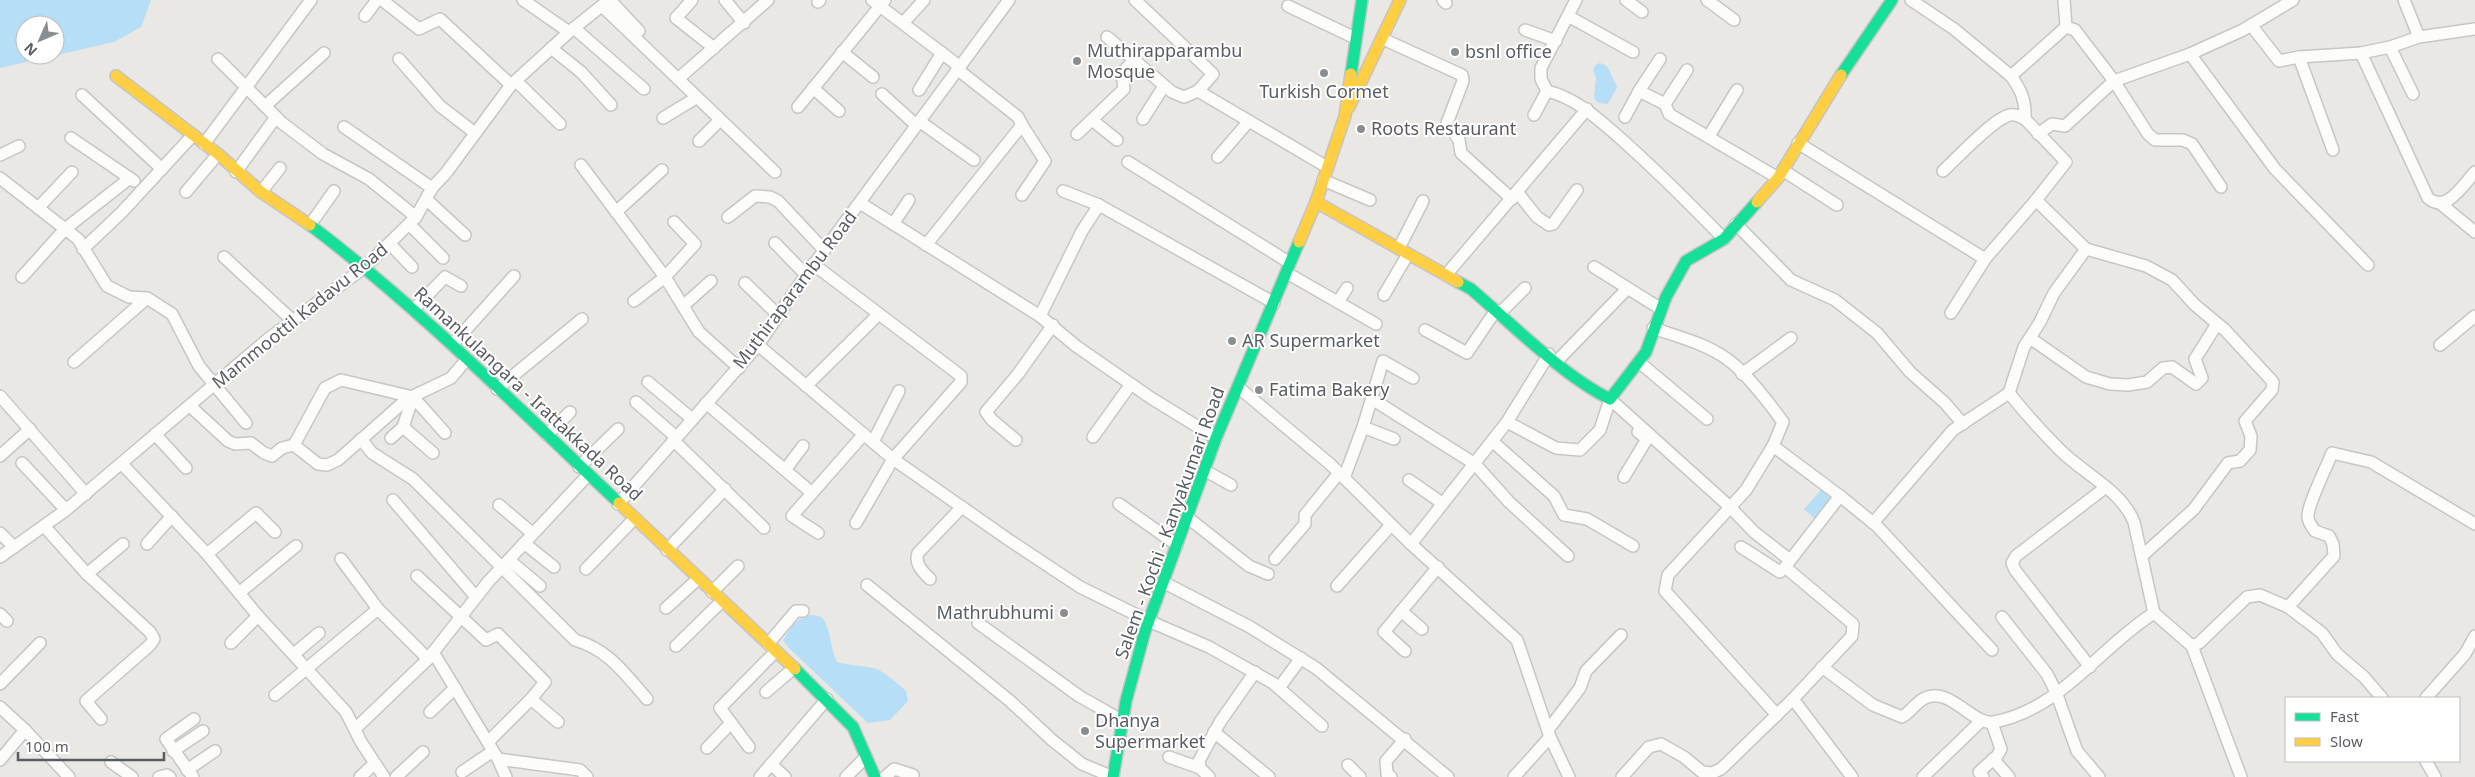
<svg xmlns="http://www.w3.org/2000/svg" width="2475" height="777" font-family="'Noto Sans',sans-serif">
<style>
.water{fill:#b6def6;fill-rule:evenodd}
.lines{fill:none;stroke-linecap:round;stroke-linejoin:round}
.street-casing{stroke:#c6c6c6;stroke-width:14}
.fast-casing{stroke:#c5c5c4;stroke-width:14}
.slow-casing{stroke:#c5c5c4;stroke-width:14}
.street{stroke:#fcfcfb;stroke-width:11}
.fast{stroke:#16e098;stroke-width:11}
.slow{stroke:#ffcf43;stroke-width:11}
.poi-dot{fill:#8b8e90;stroke:#fff;stroke-width:2}
.labels{text-anchor:middle;stroke-width:4;stroke-linejoin:round;paint-order:stroke}
.poi-label{font-size:18px;fill:#595d62;stroke:#fff;text-anchor:start}
.street-label{font-size:18px;fill:#595d62;stroke:#fff}
</style>
<rect width="100%" height="100%" fill="#e9e8e4"/>
<g class="water">
<path d="M 0,0 L 151,0 L 141,27 L 114,42 L 0,68 ZM 25,25 L 55,25 L 55,55 L 25,55 Z"/>
<path d="M 1600,63 L 1607,66 L 1617,87 L 1608,104 L 1598,103 L 1594,98 L 1596,78 L 1593,70 L 1595,65 Z"/>
<path d="M 1822,489 L 1832,500 L 1815,519 L 1804,509 Z"/>
<path d="M 813,615 L 822,617 C 832,632 829,646 837,662 C 849,666 861,665 873,668 C 883,670 899,685 906,691 L 908,701 L 890,720 L 868,723 L 787,646 L 783,640 C 793,626 795,618 813,615 Z"/>
</g>
<g class="lines">
<defs>
<g id="street">
<path d="M 382,0 L 419,29 L 440,19 L 511,85"/>
<path d="M 523,0 L 569,32"/>
<path d="M 610,0 L 639,31"/>
<path d="M 692,0 L 676,18 L 714,48"/>
<path d="M 725,0 L 744,23"/>
<path d="M 872,0 L 959,66"/>
<path d="M 1135,0 L 1213,74 L 1198,91 L 1327,167"/>
<path d="M 1443,0 L 1446,3"/>
<path d="M 1576,0 L 1541,68 L 1541,79 L 1547,91 C 1576,98 1597,118 1620,138 C 1656,170 1690,204 1724,239"/>
<path d="M 1626,0 L 1642,12"/>
<path d="M 1707,0 L 1734,20"/>
<path d="M 1911,0 L 1954,29 L 2011,76 L 2066,27 L 2075,30 L 2114,81 L 2148,134 L 2155,140 L 2183,140 L 2192,144 L 2221,187"/>
<path d="M 2064,0 L 2066,27"/>
<path d="M 2404,0 L 2419,37"/>
<path d="M 818,2 L 820,0"/>
<path d="M 602,6 L 775,172"/>
<path d="M 1288,6 L 1355,38"/>
<path d="M 365,16 L 377,0"/>
<path d="M 1568,16 L 1633,52"/>
<path d="M 903,23 L 924,0"/>
<path d="M 2251,25 L 2279,61 L 2299,57 L 2361,53 L 2390,47 L 2419,37 L 2475,29"/>
<path d="M 574,28 L 644,89"/>
<path d="M 1525,30 L 1556,41"/>
<path d="M 1107,37 L 1172,92 L 1184,97 L 1198,91"/>
<path d="M 1383,39 L 1462,75 L 1463,81 L 1447,123 L 1459,140 L 1461,153 L 1512,199"/>
<path d="M 2390,47 L 2413,94"/>
<path d="M 551,48 L 581,72 L 611,105"/>
<path d="M 842,52 L 873,77"/>
<path d="M 2361,53 L 2428,198 C 2446,214 2463,185 2475,172"/>
<path d="M 2190,54 L 2275,169 L 2368,265"/>
<path d="M 2299,57 L 2333,150"/>
<path d="M 218,59 L 282,123 L 323,154 L 369,179 L 416,217"/>
<path d="M 399,59 L 440,106 L 475,133"/>
<path d="M 1687,70 L 1665,104 L 1669,114 L 1778,178"/>
<path d="M 2011,76 C 2021,90 2026,101 2025,119 L 2066,162 L 2036,200 L 2086,249 L 2054,293 L 2040,322 L 2024,347 L 2009,393 C 2025,413 2042,432 2060,450 C 2084,474 2121,490 2134,522 L 2154,613"/>
<path d="M 678,79 L 768,0"/>
<path d="M 516,81 L 560,124"/>
<path d="M 813,88 L 839,111"/>
<path d="M 919,90 L 942,53"/>
<path d="M 1639,91 L 1660,59"/>
<path d="M 882,94 L 916,125"/>
<path d="M 82,95 L 162,169"/>
<path d="M 265,106 L 324,53"/>
<path d="M 798,107 L 885,0"/>
<path d="M 1534,115 L 1547,91"/>
<path d="M 1625,117 L 1639,91 L 1665,104"/>
<path d="M 663,118 L 696,98"/>
<path d="M 1143,119 L 1164,86"/>
<path d="M 1092,120 L 1117,140"/>
<path d="M 919,121 L 974,160"/>
<path d="M 1022,125 L 1045,161 L 1022,195"/>
<path d="M 344,127 L 432,188"/>
<path d="M 1077,134 L 1124,89 L 1122,73 L 1134,60"/>
<path d="M 2038,134 L 2052,124 L 2065,126 L 2114,81 L 2190,54 L 2243,30 L 2293,0"/>
<path d="M 1709,136 L 1737,90"/>
<path d="M 71,138 L 134,181"/>
<path d="M 699,141 L 720,120"/>
<path d="M 1798,143 L 1985,259"/>
<path d="M 204,144 L 311,0"/>
<path d="M 0,155 L 19,146"/>
<path d="M 1218,157 L 1249,121"/>
<path d="M 1128,162 L 1290,263"/>
<path d="M 581,165 L 665,277 L 699,332 L 739,368"/>
<path d="M 1784,171 L 1837,205"/>
<path d="M 1943,171 C 1957,158 1994,118 2010,115 C 2016,114 2021,117 2025,119"/>
<path d="M 236,172 L 276,117"/>
<path d="M 0,178 L 78,239 L 107,286 L 129,297 L 147,298 L 172,314 L 199,366 L 246,423"/>
<path d="M 1323,180 L 1370,200"/>
<path d="M 1063,191 L 1099,205"/>
<path d="M 186,192 L 218,154"/>
<path d="M 261,192 L 280,168"/>
<path d="M 1518,193 L 1537,217 L 1549,225 L 1553,224 L 1577,190"/>
<path d="M 427,200 L 465,235"/>
<path d="M 860,203 L 1040,316 L 1076,346 L 1151,398 L 1216,438"/>
<path d="M 2441,204 L 2475,232"/>
<path d="M 38,208 L 72,172"/>
<path d="M 616,212 L 662,170"/>
<path d="M 728,217 L 755,196 L 770,197 L 778,201 L 824,250"/>
<path d="M 893,224 L 909,200"/>
<path d="M 1736,224 L 1791,280 L 1835,300 L 1877,333 L 1910,372 L 1945,403 L 1963,424"/>
<path d="M 310,225 L 334,191"/>
<path d="M 410,225 L 443,258"/>
<path d="M 775,243 L 806,275"/>
<path d="M 390,244 L 412,267"/>
<path d="M 926,245 L 1022,125 L 1018,117 L 957,69"/>
<path d="M 1399,248 L 1423,201"/>
<path d="M 83,249 L 122,212 L 193,135"/>
<path d="M 2086,249 L 2146,266 L 2172,280 L 2195,305 L 2225,330 L 2273,382 L 2272,390 L 2245,421 L 2251,436 L 2250,450 L 2240,461 L 2228,463 L 2194,509 L 2142,556"/>
<path d="M 224,257 L 292,320"/>
<path d="M 813,264 L 961,376 L 961,382 L 893,459 L 856,523"/>
<path d="M 1594,267 L 1661,309"/>
<path d="M 1287,273 L 1376,324"/>
<path d="M 1446,275 L 1587,109"/>
<path d="M 22,277 L 65,229 L 130,178"/>
<path d="M 745,283 L 778,315"/>
<path d="M 1384,295 L 1408,254"/>
<path d="M 634,301 L 665,277 L 695,244 L 674,222"/>
<path d="M 1338,302 L 1347,288"/>
<path d="M 683,306 L 711,281"/>
<path d="M 414,309 L 445,277 L 461,286"/>
<path d="M 1500,313 L 1525,288"/>
<path d="M 1951,313 L 1985,259 L 2036,200"/>
<path d="M 1040,316 L 1082,231 L 1099,205 L 1274,303"/>
<path d="M 1425,330 L 1467,353 L 1496,310"/>
<path d="M 2030,338 L 2086,377 L 2110,384 L 2128,385 L 2147,382 L 2163,368 L 2172,367 L 2196,384 L 2202,378 L 2195,359 L 2217,324"/>
<path d="M 452,345 L 514,276"/>
<path d="M 758,345 L 893,459 L 1009,540 L 1080,587 L 1149,621 L 1209,647 L 1273,683 L 1322,726"/>
<path d="M 2440,345 L 2475,316"/>
<path d="M 1557,361 L 1625,291"/>
<path d="M 74,362 L 147,298"/>
<path d="M 1639,362 L 1707,419"/>
<path d="M 1742,374 L 1791,338"/>
<path d="M 648,382 L 691,418"/>
<path d="M 806,386 L 879,314"/>
<path d="M 1238,387 L 1330,464 L 1411,544 L 1517,640 L 1550,737 L 1569,777"/>
<path d="M 497,389 L 582,319"/>
<path d="M 0,396 L 86,494"/>
<path d="M 1372,399 L 1475,464 L 1509,502 L 1568,556"/>
<path d="M 636,402 L 676,437"/>
<path d="M 706,403 L 812,493"/>
<path d="M 190,406 L 228,441 L 235,444 L 251,443 L 264,453 L 272,456 L 282,448 L 294,445 L 318,464 L 327,465 L 338,460 L 407,399 L 451,378 L 467,359"/>
<path d="M 1507,422 L 1556,448 L 1580,450 L 1600,430 L 1610,399 L 1730,507 L 1754,532 L 1790,560"/>
<path d="M 403,427 L 433,453"/>
<path d="M 1363,427 L 1394,439"/>
<path d="M 155,434 L 186,468"/>
<path d="M 547,435 L 570,412"/>
<path d="M 1093,437 L 1131,384"/>
<path d="M 391,438 L 403,427 L 413,397"/>
<path d="M 361,439 L 372,453 L 413,479 L 575,640 C 609,650 624,673 647,699"/>
<path d="M 673,440 L 764,528"/>
<path d="M 1016,440 L 992,420 L 986,412 L 1018,374 L 1053,325"/>
<path d="M 1492,441 L 1554,496 L 1564,515 L 1587,519 L 1633,546"/>
<path d="M 873,442 L 899,391"/>
<path d="M 294,445 L 325,388 L 341,380 L 413,397 L 445,433"/>
<path d="M 1773,446 L 1746,490 L 1668,575 L 1665,591 L 1777,715"/>
<path d="M 0,456 L 30,429"/>
<path d="M 22,463 L 66,510"/>
<path d="M 122,464 L 207,554 L 258,616 L 346,712 L 361,742 L 384,777"/>
<path d="M 579,467 L 618,429"/>
<path d="M 785,470 L 803,446"/>
<path d="M 1204,470 L 1231,485"/>
<path d="M 1624,477 L 1647,439 L 1638,432"/>
<path d="M 1344,478 L 1363,427 L 1383,361 L 1413,378"/>
<path d="M 1409,480 L 1442,503"/>
<path d="M 1840,496 L 1877,526 L 1992,650"/>
<path d="M 393,500 L 476,597"/>
<path d="M 618,504 L 758,345 L 806,275 L 1009,0"/>
<path d="M 1119,504 L 1177,545"/>
<path d="M 499,505 L 532,533"/>
<path d="M 1187,517 L 1249,566 L 1268,574"/>
<path d="M 1873,523 L 1953,430 L 2009,393"/>
<path d="M 44,526 L 87,574 L 150,632 L 154,639 L 150,645 L 86,701 L 101,719"/>
<path d="M 0,533 L 14,547"/>
<path d="M 818,533 L 792,516 L 864,434"/>
<path d="M 524,543 L 554,567"/>
<path d="M 147,544 L 172,516"/>
<path d="M 1411,544 L 1507,422 L 1549,354"/>
<path d="M 1741,547 L 1780,572"/>
<path d="M 667,550 L 725,489"/>
<path d="M 207,554 L 256,513 L 275,532"/>
<path d="M 0,557 L 66,510 L 268,339 L 365,267 L 416,217 L 432,188 L 446,173 L 511,85 L 569,32 L 609,0"/>
<path d="M 341,559 L 378,609 L 428,659 L 488,582 L 588,475"/>
<path d="M 1275,559 L 1305,524 L 1305,515 L 1339,473"/>
<path d="M 509,560 L 540,586"/>
<path d="M 586,569 L 634,519"/>
<path d="M 87,574 L 123,544"/>
<path d="M 417,576 L 486,640 L 498,634 L 545,682 L 531,699 L 558,722"/>
<path d="M 930,579 C 923,572 914,564 918,553 L 962,507"/>
<path d="M 1163,582 L 1250,627 L 1316,668 L 1448,777"/>
<path d="M 867,585 L 1010,701 L 1052,740 L 1082,764 L 1113,777"/>
<path d="M 1337,586 L 1391,525"/>
<path d="M 712,592 L 738,566"/>
<path d="M 239,593 L 296,546"/>
<path d="M 666,608 L 698,579"/>
<path d="M 1401,611 L 1422,629"/>
<path d="M 0,614 L 7,621"/>
<path d="M 2002,617 L 2047,674 L 2056,692 L 2077,751 L 2099,777"/>
<path d="M 978,623 L 1079,696 L 1123,721"/>
<path d="M 231,643 L 258,616"/>
<path d="M 768,644 L 796,611 L 803,611"/>
<path d="M 676,646 L 722,601"/>
<path d="M 2192,646 L 2241,777"/>
<path d="M 1405,651 L 1384,632 L 1438,567"/>
<path d="M 433,652 L 498,759 L 506,777"/>
<path d="M 294,654 L 319,633"/>
<path d="M 1822,667 L 1873,705 L 1902,717 C 1911,712 1916,702 1925,698 C 1950,686 1973,726 1994,722 C 2060,710 2100,647 2154,613 L 2192,646 L 2199,643 L 2247,597 L 2260,595 L 2288,607"/>
<path d="M 2090,667 L 2015,570 L 2012,563 L 2016,556 L 2106,487"/>
<path d="M 0,684 L 40,643"/>
<path d="M 1279,688 L 1301,658"/>
<path d="M 766,692 L 794,668"/>
<path d="M 275,695 L 378,609"/>
<path d="M 2382,698 L 2364,677 L 2337,654 L 2322,633 L 2288,607 L 2334,556 L 2333,544 L 2329,536 L 2315,531 C 2312,527 2308,522 2308,517 C 2307,506 2327,466 2332,453 L 2371,462 L 2475,524"/>
<path d="M 2426,698 L 2465,654 L 2475,636"/>
<path d="M 1793,699 L 1852,777"/>
<path d="M 0,707 L 25,730 L 69,777"/>
<path d="M 430,712 L 455,688"/>
<path d="M 355,729 L 428,659"/>
<path d="M 1548,730 L 1580,688 L 1586,671 L 1621,635"/>
<path d="M 1214,732 L 1269,777"/>
<path d="M 488,742 L 531,699"/>
<path d="M 749,747 L 720,708 L 776,651"/>
<path d="M 707,748 L 731,723"/>
<path d="M 173,751 L 203,731"/>
<path d="M 1169,757 L 1200,768"/>
<path d="M 498,759 L 580,770 L 587,777"/>
<path d="M 1993,759 L 2009,777"/>
<path d="M 0,760 L 25,730"/>
<path d="M 2426,761 L 2435,777"/>
<path d="M 111,762 L 132,777"/>
<path d="M 771,764 L 785,777"/>
<path d="M 1348,765 L 1360,777"/>
<path d="M 187,770 L 215,751"/>
<path d="M 462,772 L 493,751"/>
<path d="M 159,777 L 167,775 L 170,777"/>
<path d="M 193,777 L 166,739 L 194,719"/>
<path d="M 360,777 L 374,764"/>
<path d="M 396,777 L 423,752"/>
<path d="M 760,777 L 827,699"/>
<path d="M 846,777 L 866,757"/>
<path d="M 885,777 L 894,769 L 913,775"/>
<path d="M 1209,777 L 1200,768 L 1199,761 L 1220,722 L 1255,672"/>
<path d="M 1391,777 L 1387,774 L 1386,761 L 1405,739"/>
<path d="M 1514,777 L 1550,737"/>
<path d="M 1622,777 L 1649,747 L 1661,744 L 1684,757 L 1702,772 L 1712,773 L 1721,769 L 1793,699 L 1852,636 L 1853,624 L 1785,567 L 1840,496 L 1773,446 L 1783,422 C 1769,403 1746,372 1727,359 C 1705,343 1678,337 1653,328"/>
<path d="M 1923,777 L 1981,721"/>
<path d="M 1983,777 L 1979,772 L 1997,756 L 2001,749 L 1992,723"/>
</g>
<g id="fast">
<path d="M 1351,74 L 1362,0"/>
<path d="M 1841,75 L 1892,0"/>
<path d="M 310,225 C 421,309 518,408 619,503"/>
<path d="M 1458,282 L 1471,289 C 1512,324 1563,376 1610,399 L 1646,352 L 1666,297 L 1686,261 L 1724,239 L 1757,202"/>
<path d="M 795,669 L 853,727 L 875,777"/>
<path d="M 1113,777 L 1126,701 L 1145,631 L 1216,438 L 1299,242"/>
</g>
<g id="slow">
<path d="M 116,76 L 218,154 L 261,192 L 310,225"/>
<path d="M 1349,107 L 1400,0"/>
<path d="M 1316,202 L 1458,282"/>
<path d="M 1757,202 L 1778,178 L 1841,75"/>
<path d="M 1299,242 L 1316,202 L 1345,116 L 1351,74"/>
<path d="M 619,503 L 795,669"/>
</g>
</defs>
<use href="#street" class="street-casing"/>
<use href="#fast" class="fast-casing"/>
<use href="#slow" class="slow-casing"/>
<use href="#street" class="street"/>
<use href="#fast" class="fast"/>
<use href="#slow" class="slow"/>
</g>
<g class="poi-dot">
<circle cx="1455" cy="52" r="5"/>
<circle cx="1077" cy="61" r="5"/>
<circle cx="1324" cy="73" r="5"/>
<circle cx="1361" cy="129" r="5"/>
<circle cx="1232" cy="341" r="5"/>
<circle cx="1259" cy="390" r="5"/>
<circle cx="1064" cy="613" r="5"/>
<circle cx="1085" cy="731" r="5"/>
</g>
<g class="labels">
<g class="poi-label">
<text x="1087" y="57">Muthirapparambu<tspan x="1087" dy="21">Mosque</tspan></text>
<text x="1465" y="58">bsnl office</text>
<text x="1324" y="98" text-anchor="middle">Turkish Cormet</text>
<text x="1371" y="135">Roots Restaurant</text>
<text x="1242" y="347">AR Supermarket</text>
<text x="1269" y="396">Fatima Bakery</text>
<text x="1054" y="619" text-anchor="end">Mathrubhumi</text>
<text x="1095" y="727">Dhanya<tspan x="1095" dy="21">Supermarket</tspan></text>
</g>
<g class="street-label">
<text transform="translate(795 290) rotate(-53)" y="6">Muthiraparambu Road</text>
<text transform="translate(300 316) rotate(-39)" y="6">Mammoottil Kadavu Road</text>
<text transform="translate(528 394) rotate(43)" y="6">Ramankulangara - Irattakkada Road</text>
<text transform="translate(1170 523) rotate(-70)" y="6">Salem - Kochi - Kanyakumari Road</text>
</g>
</g>
<rect x="2285" y="697" width="175" height="65" fill="#ffffff" stroke="#bdbec0"/>
<rect x="2295" y="713" width="25" height="8" fill="#16e098" stroke="#bdbec0"/>
<text x="2330" y="722" font-size="15" fill="#595d62">Fast</text>
<rect x="2295" y="738" width="25" height="8" fill="#ffcf43" stroke="#bdbec0"/>
<text x="2330" y="747" font-size="15" fill="#595d62">Slow</text>
<g transform="translate(40 40) rotate(225)"><circle r="24" fill="#ffffff" stroke="#bdbec0"/>
<path d="M0-4L9 19L0 12L-9 19Z" fill="#8b8e90"/>
<text y="-8" font-size="14" font-weight="bold" text-anchor="middle" fill="#595d62">N</text>
</g>
<path d="M18 752v8h146v-8" fill="none" stroke="#595d62" stroke-width="2.5"/>
<text x="25" y="752" font-size="15" fill="#595d62" stroke="#ffffff" stroke-width="4" paint-order="stroke">100 m</text>
</svg>
